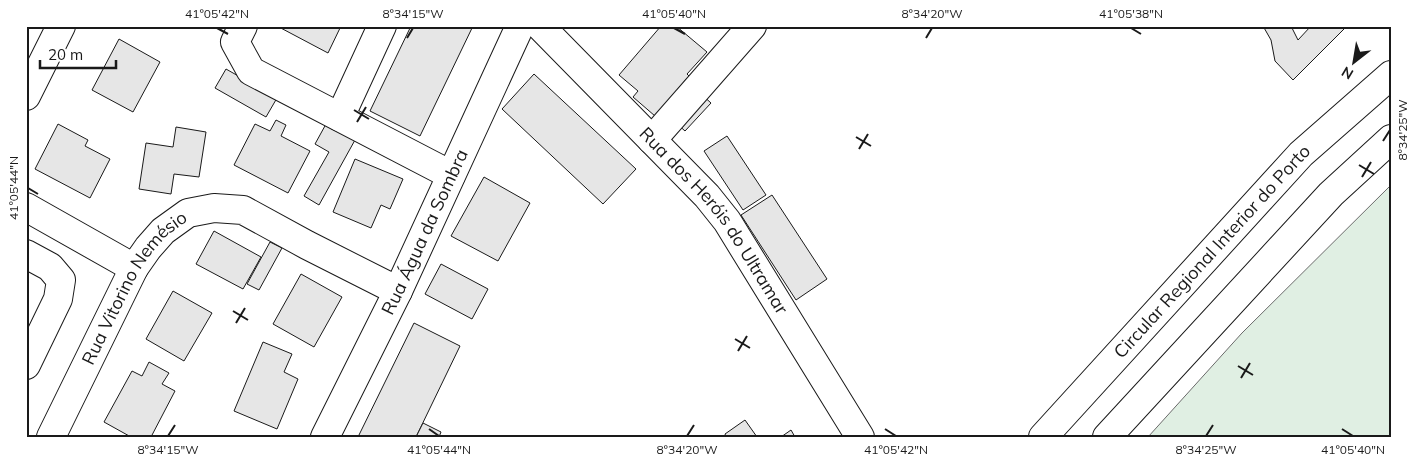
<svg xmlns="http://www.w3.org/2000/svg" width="1417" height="463" font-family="Mulish,sans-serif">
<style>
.green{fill:#e0efe3;stroke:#6a6a6a}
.building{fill:#e6e6e6;stroke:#1a1a1a}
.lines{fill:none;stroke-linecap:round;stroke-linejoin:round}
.minor-casing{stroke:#1a1a1a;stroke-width:30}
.highway-casing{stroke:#1a1a1a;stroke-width:30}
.minor{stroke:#fff;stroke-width:28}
.highway{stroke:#fff;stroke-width:28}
.ticks{fill:none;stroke:#1a1a1a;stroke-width:2}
.labels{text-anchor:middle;stroke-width:4;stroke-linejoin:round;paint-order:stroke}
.street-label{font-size:18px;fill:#1a1a1a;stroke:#fff}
.neatline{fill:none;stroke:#1a1a1a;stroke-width:2}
.ticks-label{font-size:12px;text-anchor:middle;fill:#1a1a1a}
</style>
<rect width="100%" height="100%" fill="#fff"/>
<path class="green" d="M 1391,185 L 1391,437 L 1148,437 L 1242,333 Z"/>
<g class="building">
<path d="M 277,26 L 341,26 L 328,53 Z"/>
<path d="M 411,26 L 473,26 L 420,136 L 370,111 Z"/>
<path d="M 661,26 L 676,26 L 707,52 L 687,74 L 689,76 L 655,116 L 633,97 L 638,91 L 619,75 Z"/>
<path d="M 1263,26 L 1291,26 L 1298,40 L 1311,26 L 1347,26 L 1293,80 L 1275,61 L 1271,40 Z"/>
<path d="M 119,39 L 160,62 L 133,112 L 92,90 Z"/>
<path d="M 226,69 L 277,98 L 266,117 L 215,88 Z"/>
<path d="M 534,74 L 636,169 L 603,204 L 502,109 Z"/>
<path d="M 701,94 L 711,103 L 685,131 L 675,122 Z"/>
<path d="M 276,120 L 286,125 L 281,136 L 310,151 L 288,193 L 234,165 L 255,124 L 270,131 Z"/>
<path d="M 58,124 L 88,140 L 85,146 L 110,159 L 90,198 L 35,169 Z"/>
<path d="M 326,124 L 355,140 L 319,205 L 304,196 L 329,152 L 315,144 Z"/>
<path d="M 176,127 L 206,132 L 199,177 L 174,174 L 171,194 L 139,189 L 146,143 L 173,147 Z"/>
<path d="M 727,136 L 766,195 L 743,210 L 704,151 Z"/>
<path d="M 355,159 L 403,179 L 390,209 L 381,205 L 371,228 L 333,212 Z"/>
<path d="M 484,177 L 530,203 L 498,261 L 451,236 Z"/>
<path d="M 772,195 L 827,279 L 796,300 L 741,215 Z"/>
<path d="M 214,231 L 261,257 L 243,289 L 196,264 Z"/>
<path d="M 270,242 L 282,248 L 259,290 L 247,284 Z"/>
<path d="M 441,264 L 488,289 L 472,319 L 425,294 Z"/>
<path d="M 301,274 L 342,297 L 314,347 L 273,324 Z"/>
<path d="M 173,291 L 212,313 L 184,361 L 146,339 Z"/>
<path d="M 414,323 L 460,346 L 416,437 L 358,437 Z"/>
<path d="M 263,342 L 292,354 L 284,372 L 298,379 L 277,429 L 234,411 Z"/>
<path d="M 149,362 L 169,373 L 162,384 L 175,391 L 151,437 L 131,437 L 104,422 L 132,371 L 142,376 Z"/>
<path d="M 745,420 L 757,437 L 726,437 L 725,434 Z"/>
<path d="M 423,423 L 441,432 L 439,437 L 416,437 Z"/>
<path d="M 791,430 L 795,437 L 781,437 Z"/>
</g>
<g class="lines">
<defs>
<g id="minor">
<path d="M 243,26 L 235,42 L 251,71 L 451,175"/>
<path id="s1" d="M 540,26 L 707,196 L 727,221 L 860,437"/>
<path d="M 26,96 L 61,26"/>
<path d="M 340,117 L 382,26"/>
<path d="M 652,140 L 752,26"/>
<path d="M 26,207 L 134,268"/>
<path d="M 26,254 L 50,267 L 61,280 L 58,299 L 26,365"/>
<path id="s2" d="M 51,437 L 134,268 L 148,248 L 163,231 L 188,213 L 214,208 L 243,210 L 307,245 L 398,291"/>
<path id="s3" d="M 325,437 L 398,291 L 520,26"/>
</g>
<g id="highway">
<path id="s4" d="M 1043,437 L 1301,154 L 1391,75"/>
<path d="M 1107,437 L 1331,194 L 1391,139"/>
</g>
</defs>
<use href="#minor" class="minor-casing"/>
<use href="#highway" class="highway-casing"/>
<use href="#minor" class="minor"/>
<use href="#highway" class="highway"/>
</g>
<path class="ticks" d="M 217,28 L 228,34M 674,28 L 685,34M 1131,28 L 1141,34M 407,38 L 413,28M 926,38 L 932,28M 354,110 L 369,119M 357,122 L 366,107M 856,137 L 871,146M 1383,141 L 1390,130M 859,149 L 868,134M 1359,165 L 1374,174M 1362,177 L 1371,162M 28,188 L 38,194M 233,311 L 248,320M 236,323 L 245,308M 735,339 L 750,348M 738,351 L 747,336M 1238,366 L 1253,375M 1241,378 L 1250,363M 429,429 L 439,436M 885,429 L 896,436M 1342,429 L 1353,436M 168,436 L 175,425M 687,436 L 694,425M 1206,436 L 1213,425"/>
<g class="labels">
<g class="street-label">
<text dy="6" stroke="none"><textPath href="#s1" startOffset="262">Rua dos Heróis do Ultramar</textPath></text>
<text dy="6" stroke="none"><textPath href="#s3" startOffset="228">Rua Água da Sombra</textPath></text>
<text dy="6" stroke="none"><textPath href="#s4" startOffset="251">Circular Regional Interior do Porto</textPath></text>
<text dy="6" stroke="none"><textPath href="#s2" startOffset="172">Rua Vitorino Nemésio</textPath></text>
</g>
</g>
<rect width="1417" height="463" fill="none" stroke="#ffffff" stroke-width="55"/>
<g transform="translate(1354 62) rotate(211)" stroke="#ffffff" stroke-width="4" paint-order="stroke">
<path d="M0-4L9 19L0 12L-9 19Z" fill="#1a1a1a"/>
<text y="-8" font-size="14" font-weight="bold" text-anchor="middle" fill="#1a1a1a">N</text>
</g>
<path d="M40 60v8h76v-8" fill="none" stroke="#1a1a1a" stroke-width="2.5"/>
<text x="48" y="60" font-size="15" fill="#1a1a1a" stroke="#ffffff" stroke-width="4" paint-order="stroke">20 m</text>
<rect x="28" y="28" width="1362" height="408" class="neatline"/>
<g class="ticks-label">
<text x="217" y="18">41°05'42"N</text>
<text x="413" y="18">8°34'15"W</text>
<text x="674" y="18">41°05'40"N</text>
<text x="932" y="18">8°34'20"W</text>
<text x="1131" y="18">41°05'38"N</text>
<text transform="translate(1403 130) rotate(-90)" y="4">8°34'25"W</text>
<text transform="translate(14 188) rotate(-90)" y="4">41°05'44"N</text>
<text x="168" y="454">8°34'15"W</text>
<text x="439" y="454">41°05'44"N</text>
<text x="687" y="454">8°34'20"W</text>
<text x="896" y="454">41°05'42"N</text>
<text x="1206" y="454">8°34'25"W</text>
<text x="1353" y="454">41°05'40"N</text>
</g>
</svg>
